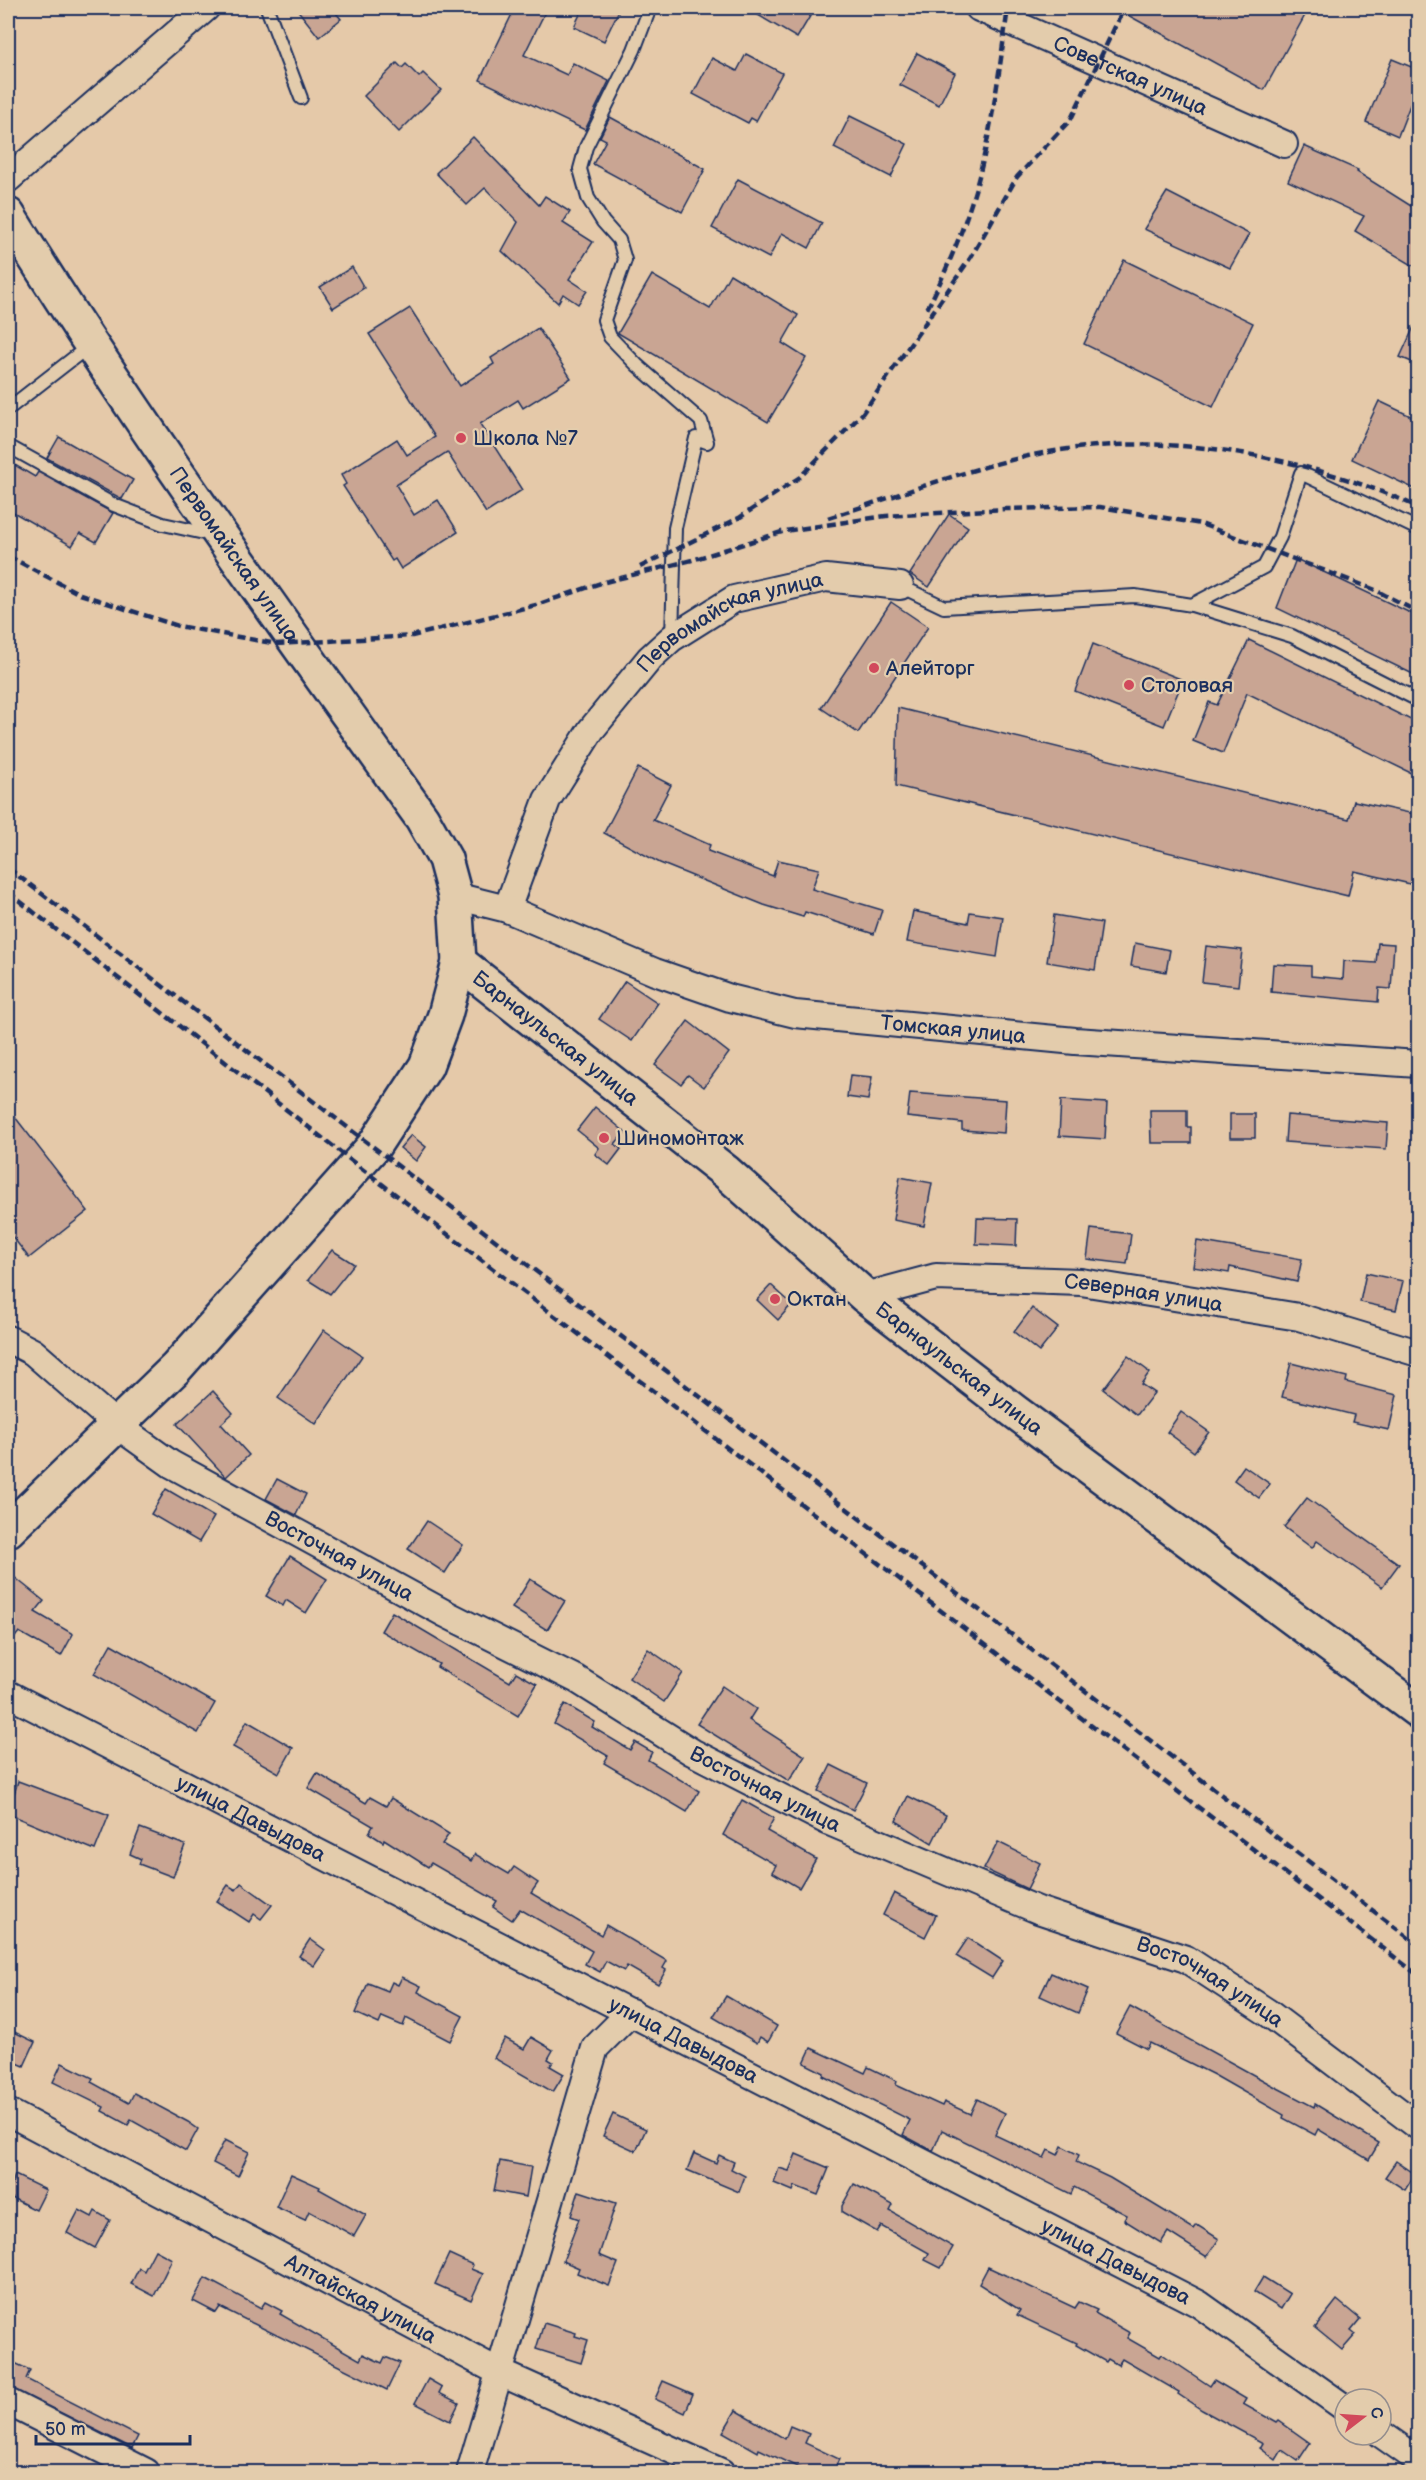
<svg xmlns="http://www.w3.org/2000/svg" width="1426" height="2480" font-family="'Balsamiq Sans',sans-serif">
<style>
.building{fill:#c9a593;stroke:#1b2f5e;stroke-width:1.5}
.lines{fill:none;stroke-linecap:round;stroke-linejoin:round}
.lane-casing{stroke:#1b2f5e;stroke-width:16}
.street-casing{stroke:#1b2f5e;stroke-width:30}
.secondary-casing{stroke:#1b2f5e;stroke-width:38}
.lane{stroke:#e3ccac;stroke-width:12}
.street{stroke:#e3ccac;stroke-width:26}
.secondary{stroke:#e3ccac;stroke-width:33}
.rail{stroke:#1b2f5e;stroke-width:4.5;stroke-dasharray:9 4.5;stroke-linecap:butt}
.poi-dot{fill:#d1495b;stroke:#e3ccac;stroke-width:2}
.labels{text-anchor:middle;stroke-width:4.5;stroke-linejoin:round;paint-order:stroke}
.street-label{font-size:21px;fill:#1b2f5e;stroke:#e3ccac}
.poi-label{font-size:21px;fill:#1b2f5e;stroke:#e3ccac;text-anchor:start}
</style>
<rect width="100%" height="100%" fill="#e5c9a9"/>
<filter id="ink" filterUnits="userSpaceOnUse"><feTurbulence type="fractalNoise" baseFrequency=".0167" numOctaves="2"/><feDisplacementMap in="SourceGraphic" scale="12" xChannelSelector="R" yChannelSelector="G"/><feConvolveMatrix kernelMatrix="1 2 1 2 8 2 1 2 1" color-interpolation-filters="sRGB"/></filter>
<g filter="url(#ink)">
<g class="building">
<path d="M 296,8 L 332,8 L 341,19 L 319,37 Z"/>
<path d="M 515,8 L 547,8 L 524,55 L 567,75 L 573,63 L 609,81 L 585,130 L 480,80 Z"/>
<path d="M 583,8 L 620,8 L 604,41 L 574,27 Z"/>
<path d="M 746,8 L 815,8 L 797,38 Z"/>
<path d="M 1115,8 L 1309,8 L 1264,90 Z"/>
<path d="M 917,53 L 955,73 L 939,105 L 900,85 Z"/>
<path d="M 746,54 L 782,73 L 756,121 L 751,118 L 748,123 L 693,94 L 712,58 L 737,71 Z"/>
<path d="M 1392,59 L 1419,70 L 1419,108 L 1410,105 L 1398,136 L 1366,122 Z"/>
<path d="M 397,63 L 402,68 L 406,64 L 419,77 L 423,73 L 441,90 L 399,132 L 364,96 Z"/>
<path d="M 850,116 L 907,144 L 891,177 L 834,148 Z"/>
<path d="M 610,117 L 705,169 L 682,212 L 593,164 L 606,140 L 600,137 Z"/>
<path d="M 473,137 L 539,205 L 545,196 L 570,212 L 563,223 L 593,242 L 569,279 L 587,291 L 578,304 L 563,294 L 558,303 L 502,251 L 518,222 L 485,188 L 467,205 L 436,173 Z"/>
<path d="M 1304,146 L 1358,170 L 1357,172 L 1419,211 L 1419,269 L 1355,231 L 1364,216 L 1288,181 Z"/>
<path d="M 738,179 L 822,223 L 809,248 L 782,233 L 769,258 L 712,228 Z"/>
<path d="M 1167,192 L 1249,234 L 1230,268 L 1144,229 Z"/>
<path d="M 1124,260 L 1253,323 L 1213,407 L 1084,344 Z"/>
<path d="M 352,267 L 364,288 L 333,308 L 320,287 Z"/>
<path d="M 730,274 L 798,315 L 782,343 L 806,358 L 768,422 L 618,333 L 652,275 L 710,309 Z"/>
<path d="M 410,308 L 460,386 L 494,364 L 491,358 L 538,328 L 571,378 L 523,408 L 518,400 L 480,424 L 522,490 L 486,513 L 447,452 L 396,485 L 414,515 L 438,500 L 458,532 L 401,569 L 395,559 L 392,561 L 343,486 L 346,484 L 341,475 L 397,439 L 407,455 L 435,437 L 369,334 Z"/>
<path d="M 1419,316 L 1419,365 L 1400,357 Z"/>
<path d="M 1379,401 L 1419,420 L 1419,491 L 1352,459 Z"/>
<path d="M 59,437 L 133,480 L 122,499 L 47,458 Z"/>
<path d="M 8,461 L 35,477 L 38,472 L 113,513 L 96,542 L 80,533 L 72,546 L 8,509 Z"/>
<path d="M 949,514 L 968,527 L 929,587 L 910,574 Z"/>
<path d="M 1296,559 L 1419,617 L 1419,677 L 1277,608 Z"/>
<path d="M 891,602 L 928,627 L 858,733 L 821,708 Z"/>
<path d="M 1249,640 L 1419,724 L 1419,777 L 1247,693 L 1223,753 L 1193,741 L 1209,702 L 1217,705 Z"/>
<path d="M 1093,644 L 1183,680 L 1164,726 L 1075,691 Z"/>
<path d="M 898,708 L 1349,819 L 1354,801 L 1419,815 L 1419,886 L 1354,871 L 1348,896 L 896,786 Z"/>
<path d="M 638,768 L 671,785 L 653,820 L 710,845 L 708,851 L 773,876 L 778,860 L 819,869 L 812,889 L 882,910 L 874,934 L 805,912 L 803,917 L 764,905 L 660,863 L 604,833 Z"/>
<path d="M 913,911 L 968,923 L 970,912 L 1003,917 L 997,957 L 907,942 Z"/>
<path d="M 1054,915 L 1102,923 L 1095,970 L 1047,962 Z"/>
<path d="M 1135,943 L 1170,950 L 1166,972 L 1131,966 Z"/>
<path d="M 1378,943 L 1394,944 L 1391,989 L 1379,988 L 1378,1002 L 1271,992 L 1273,964 L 1311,966 L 1311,976 L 1343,979 L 1344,961 L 1376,963 Z"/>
<path d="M 1206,946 L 1242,950 L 1238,986 L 1202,982 Z"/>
<path d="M 625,981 L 658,1003 L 632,1041 L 599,1019 Z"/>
<path d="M 688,1021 L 729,1053 L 704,1087 L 688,1075 L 681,1084 L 655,1065 Z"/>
<path d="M 850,1075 L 872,1077 L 868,1100 L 847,1097 Z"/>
<path d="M 910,1093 L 1006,1100 L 1004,1133 L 962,1130 L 962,1123 L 907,1117 Z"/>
<path d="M 1061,1100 L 1107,1103 L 1105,1139 L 1059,1136 Z"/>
<path d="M 595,1107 L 625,1132 L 615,1144 L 621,1149 L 609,1165 L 595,1154 L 599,1148 L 577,1130 Z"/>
<path d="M 8,1108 L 88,1211 L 29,1258 L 8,1231 Z"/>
<path d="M 1150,1110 L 1187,1110 L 1187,1127 L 1191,1127 L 1191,1143 L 1151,1143 Z"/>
<rect x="1230" y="1114" width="25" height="24"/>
<path d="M 1287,1115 L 1388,1123 L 1386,1149 L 1285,1142 Z"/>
<path d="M 411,1135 L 426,1147 L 416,1161 L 400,1148 Z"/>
<path d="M 900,1177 L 932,1183 L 924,1226 L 893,1220 Z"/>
<path d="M 977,1218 L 1017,1219 L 1016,1246 L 976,1244 Z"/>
<path d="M 1091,1229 L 1131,1234 L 1127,1264 L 1087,1259 Z"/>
<path d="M 1197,1241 L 1302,1259 L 1297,1282 L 1230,1267 L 1229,1273 L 1193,1267 Z"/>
<path d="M 332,1250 L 354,1264 L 330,1294 L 308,1280 Z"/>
<path d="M 1366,1273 L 1403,1281 L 1396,1310 L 1360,1302 Z"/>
<path d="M 771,1285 L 792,1304 L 778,1320 L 757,1300 Z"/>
<path d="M 1032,1308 L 1058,1328 L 1039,1352 L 1014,1332 Z"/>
<path d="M 324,1330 L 362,1356 L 316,1424 L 278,1398 Z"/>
<path d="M 1128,1356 L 1147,1370 L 1149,1373 L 1141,1384 L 1154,1393 L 1137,1415 L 1103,1389 Z"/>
<path d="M 1291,1363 L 1347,1377 L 1346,1382 L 1397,1395 L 1389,1430 L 1352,1422 L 1354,1415 L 1282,1397 Z"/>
<path d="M 213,1391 L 233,1413 L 221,1424 L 249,1455 L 226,1477 L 177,1424 Z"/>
<path d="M 1181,1412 L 1209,1432 L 1194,1452 L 1167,1432 Z"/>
<path d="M 1244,1466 L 1270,1484 L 1259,1498 L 1234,1480 Z"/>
<path d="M 277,1479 L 306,1494 L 296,1515 L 266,1499 Z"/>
<path d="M 166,1489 L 214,1517 L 199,1542 L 151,1514 Z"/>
<path d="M 1307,1498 L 1399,1564 L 1382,1587 L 1317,1541 L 1312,1548 L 1284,1527 Z"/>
<path d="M 427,1521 L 463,1545 L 445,1573 L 408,1549 Z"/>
<path d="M 290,1556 L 327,1579 L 306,1613 L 286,1600 L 283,1606 L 266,1596 Z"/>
<path d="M 8,1572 L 44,1601 L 35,1612 L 73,1634 L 61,1656 L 19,1632 L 8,1646 Z"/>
<path d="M 530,1579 L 565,1601 L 547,1630 L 512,1608 Z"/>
<path d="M 392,1612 L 510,1682 L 516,1672 L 537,1684 L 518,1716 L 437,1667 L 439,1664 L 381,1631 Z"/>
<path d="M 111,1644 L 215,1703 L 198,1733 L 94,1674 Z"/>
<path d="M 648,1649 L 683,1673 L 664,1702 L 629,1678 Z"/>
<path d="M 722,1686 L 756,1709 L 749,1720 L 805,1756 L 789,1781 L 697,1724 Z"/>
<path d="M 565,1704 L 595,1722 L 592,1727 L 630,1750 L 635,1742 L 652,1752 L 648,1760 L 699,1791 L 687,1812 L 604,1763 L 608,1756 L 554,1724 Z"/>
<path d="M 247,1721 L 293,1748 L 279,1773 L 233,1747 Z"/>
<path d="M 831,1765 L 867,1783 L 853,1810 L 818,1791 Z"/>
<path d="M 317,1773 L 366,1803 L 370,1797 L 386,1806 L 391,1798 L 449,1834 L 442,1844 L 471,1861 L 475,1854 L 509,1874 L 514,1867 L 538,1883 L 531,1893 L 601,1935 L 606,1925 L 667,1961 L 663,1968 L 666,1970 L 658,1984 L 627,1966 L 624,1971 L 606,1961 L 600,1972 L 585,1964 L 592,1951 L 520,1909 L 512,1920 L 493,1907 L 497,1901 L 431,1863 L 428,1867 L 384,1839 L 383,1842 L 369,1833 L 373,1826 L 308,1788 Z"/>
<path d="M 18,1781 L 109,1815 L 95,1850 L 8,1814 Z"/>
<path d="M 908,1796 L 946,1815 L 932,1843 L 896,1821 Z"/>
<path d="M 742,1800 L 774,1818 L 767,1831 L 816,1859 L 799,1888 L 772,1872 L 776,1865 L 723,1835 Z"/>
<path d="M 140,1828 L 185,1845 L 173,1877 L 139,1864 L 141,1859 L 130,1854 Z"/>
<path d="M 998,1842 L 1040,1863 L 1027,1889 L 984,1869 Z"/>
<path d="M 241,1883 L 272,1905 L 261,1919 L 254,1914 L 249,1922 L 217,1901 L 228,1885 L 236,1890 Z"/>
<path d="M 894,1893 L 936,1915 L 925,1937 L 883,1915 Z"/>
<path d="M 968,1938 L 1003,1961 L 992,1978 L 956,1956 Z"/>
<path d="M 310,1939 L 325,1950 L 314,1966 L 299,1956 Z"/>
<path d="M 1051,1973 L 1088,1989 L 1078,2013 L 1040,1996 Z"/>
<path d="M 402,1977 L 421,1986 L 418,1992 L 463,2016 L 450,2041 L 406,2018 L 403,2026 L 382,2017 L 379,2024 L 355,2013 L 368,1983 L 388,1991 L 392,1982 L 398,1985 Z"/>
<path d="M 726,1996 L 777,2026 L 768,2042 L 760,2037 L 757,2043 L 713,2017 Z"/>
<path d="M 1130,2007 L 1270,2084 L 1314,2107 L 1315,2104 L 1379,2143 L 1369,2160 L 1318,2129 L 1315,2135 L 1283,2118 L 1284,2115 L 1214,2075 L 1150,2043 L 1147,2049 L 1116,2033 Z"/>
<path d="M 8,2029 L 35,2042 L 24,2066 L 8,2059 Z"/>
<path d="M 531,2037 L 553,2050 L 548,2059 L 553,2062 L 550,2066 L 564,2074 L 553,2092 L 494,2058 L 505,2038 L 524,2049 Z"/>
<path d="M 811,2048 L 865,2073 L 868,2067 L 897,2081 L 896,2085 L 942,2106 L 944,2102 L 970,2114 L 977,2099 L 1005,2113 L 995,2135 L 1044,2158 L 1048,2150 L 1058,2155 L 1062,2146 L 1079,2155 L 1076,2162 L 1110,2178 L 1194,2229 L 1197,2225 L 1219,2239 L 1207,2257 L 1168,2232 L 1161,2243 L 1124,2220 L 1127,2215 L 1074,2187 L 1071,2194 L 942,2130 L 933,2151 L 903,2135 L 910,2120 L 823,2076 L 824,2073 L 804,2063 Z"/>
<path d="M 62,2063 L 93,2078 L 91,2082 L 129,2103 L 134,2093 L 188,2122 L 198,2129 L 186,2151 L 131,2120 L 128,2125 L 102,2111 L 104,2107 L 53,2082 Z"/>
<path d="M 613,2114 L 646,2129 L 636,2151 L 603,2136 Z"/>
<path d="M 225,2140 L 249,2152 L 238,2176 L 213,2163 Z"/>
<path d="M 694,2153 L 716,2163 L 719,2155 L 734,2162 L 731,2169 L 745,2176 L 739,2192 L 687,2170 Z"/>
<path d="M 796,2154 L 829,2168 L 818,2195 L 795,2186 L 793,2191 L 774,2183 L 779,2168 L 789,2171 Z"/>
<path d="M 500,2161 L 531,2167 L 526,2197 L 494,2191 Z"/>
<path d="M 1396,2161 L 1415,2174 L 1405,2190 L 1385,2177 Z"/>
<path d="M 291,2174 L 320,2187 L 319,2189 L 366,2215 L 354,2236 L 309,2211 L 305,2220 L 276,2207 Z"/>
<path d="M 15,2175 L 46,2190 L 36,2210 L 8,2196 Z"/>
<path d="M 854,2184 L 893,2205 L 890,2211 L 953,2247 L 941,2268 L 925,2260 L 929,2253 L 881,2226 L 877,2232 L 842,2212 L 842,2206 Z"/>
<path d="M 579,2191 L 616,2203 L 599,2255 L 618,2263 L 609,2286 L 577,2273 L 579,2268 L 563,2261 L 579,2219 L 571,2216 Z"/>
<path d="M 79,2210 L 92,2217 L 95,2211 L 110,2220 L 95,2248 L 67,2233 Z"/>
<path d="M 155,2250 L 172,2259 L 154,2296 L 131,2284 L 139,2268 L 144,2271 Z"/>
<path d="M 449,2254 L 473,2265 L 471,2269 L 483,2274 L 471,2300 L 435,2284 Z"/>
<path d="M 988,2267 L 1075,2308 L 1079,2302 L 1097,2310 L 1095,2313 L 1130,2333 L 1127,2338 L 1160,2357 L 1162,2354 L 1210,2386 L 1214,2380 L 1246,2399 L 1243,2404 L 1277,2423 L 1279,2421 L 1310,2443 L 1298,2461 L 1282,2450 L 1276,2460 L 1260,2448 L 1263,2443 L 1202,2410 L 1178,2394 L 1179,2392 L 1122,2359 L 1118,2365 L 1108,2359 L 1106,2362 L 1076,2345 L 1077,2343 L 1017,2315 L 1020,2310 L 979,2284 Z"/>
<path d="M 1263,2277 L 1290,2294 L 1281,2309 L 1254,2292 Z"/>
<path d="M 205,2278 L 261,2308 L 265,2302 L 282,2311 L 280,2314 L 360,2360 L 363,2354 L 382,2363 L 385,2357 L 400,2363 L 387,2390 L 220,2307 L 216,2313 L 193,2301 Z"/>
<path d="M 1337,2300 L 1360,2319 L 1351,2330 L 1356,2334 L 1342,2350 L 1315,2328 Z"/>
<path d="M 544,2323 L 576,2333 L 575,2336 L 588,2340 L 581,2363 L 536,2349 Z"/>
<path d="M 8,2360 L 30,2370 L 26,2379 L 138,2436 L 132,2448 L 8,2387 Z"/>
<path d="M 428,2379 L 442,2387 L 439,2393 L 459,2403 L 450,2421 L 415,2403 Z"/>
<path d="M 663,2381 L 693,2394 L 685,2413 L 655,2399 Z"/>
<path d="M 736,2410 L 785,2439 L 790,2426 L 809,2434 L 805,2443 L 839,2459 L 833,2472 L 808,2472 L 759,2449 L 758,2452 L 723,2432 Z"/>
</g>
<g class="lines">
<defs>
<g id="lane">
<path d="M 267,8 L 301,98"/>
<path d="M 650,8 L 634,50 L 586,147 L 580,169 L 588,198 L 603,222 L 619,240 L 625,260 L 604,320 L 610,337 L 637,365 L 701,421 L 707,442 L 696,438 L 675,528 L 672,638"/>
<path d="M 8,409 L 89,346"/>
<path d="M 8,446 L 114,505 L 163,524 L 213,535"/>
<path d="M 900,586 L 944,607 L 1135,596 L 1192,605 L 1292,636 L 1418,700"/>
<path d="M 1192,605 L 1264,567 L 1280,537 L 1301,473 L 1418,529"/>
</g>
<g id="street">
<path id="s1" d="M 979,8 L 1284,144"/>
<path d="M 8,179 L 206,8"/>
<path id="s2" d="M 455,896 L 507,909 L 547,800 L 591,730 L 650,658 L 672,638 L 734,599 L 826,578 L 900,586"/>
<path id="s3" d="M 507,909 L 655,972 L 730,998 L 795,1014 L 1075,1041 L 1418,1064"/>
<path id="s4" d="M 865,1296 L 936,1277 L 1081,1282 L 1299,1317 L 1418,1353"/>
<path id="s5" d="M 8,1339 L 33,1352 L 118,1426 L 171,1464 L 444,1613 L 576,1679 L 692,1752 L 827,1821 L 1038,1910 L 1186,1959 L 1267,2012 L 1418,2126"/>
<path id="s6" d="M 8,1694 L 1199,2304 L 1345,2408"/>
<path id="s7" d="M 8,2112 L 501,2373 L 721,2472"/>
<path d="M 8,2402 L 146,2472"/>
<path d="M 1381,2434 L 1418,2460"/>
<path d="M 470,2472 L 595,2048 L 631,2012"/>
</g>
<g id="secondary">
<path id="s8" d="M 8,215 C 137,423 280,620 422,818 L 445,859 L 455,896 L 459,962 L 445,1015 L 426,1066 L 373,1147 L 176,1368 L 8,1530"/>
<path id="s9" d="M 459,962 L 726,1172 L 865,1296 L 1014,1411 L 1418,1711"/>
</g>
</defs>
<use href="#lane" class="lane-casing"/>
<use href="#street" class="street-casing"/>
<use href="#secondary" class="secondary-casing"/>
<use href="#lane" class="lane"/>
<use href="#street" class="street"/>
<use href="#secondary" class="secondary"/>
<g class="rail">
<path d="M 927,309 C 948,268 966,224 978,180 C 993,124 1000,65 1008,8"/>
<path d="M 828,518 C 894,497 960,471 1028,456 C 1159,428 1297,453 1418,507"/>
<path d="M 8,556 L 80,594 L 178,626 L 277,644 L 412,636 L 536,605 L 601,583 L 692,560 L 785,531 L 886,516 L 1005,509 L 1100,507 L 1201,524 L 1373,589 L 1418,612"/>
<path d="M 640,567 L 739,518 L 800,477 L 862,414 L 971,257 L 1017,177 L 1071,119 L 1124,8"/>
<path d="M 8,868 L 1418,1945"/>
<path d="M 8,892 L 357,1165 L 1418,1975"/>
</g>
</g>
</g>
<g class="poi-dot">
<circle cx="461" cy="438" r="6"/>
<circle cx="874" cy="668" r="6"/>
<circle cx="1129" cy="685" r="6"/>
<circle cx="604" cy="1138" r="6"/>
<circle cx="775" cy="1299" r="6"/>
</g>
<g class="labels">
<g class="street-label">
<text dy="7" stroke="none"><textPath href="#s1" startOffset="166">Советская улица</textPath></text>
<text dy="7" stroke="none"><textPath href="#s8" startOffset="408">Первомайская улица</textPath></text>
<text dy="7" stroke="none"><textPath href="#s2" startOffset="435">Первомайская улица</textPath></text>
<text dy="7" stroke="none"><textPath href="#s3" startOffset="466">Томская улица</textPath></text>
<text dy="7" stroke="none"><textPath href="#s9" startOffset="123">Барнаульская улица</textPath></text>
<text dy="7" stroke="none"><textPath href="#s4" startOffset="282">Северная улица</textPath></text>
<text dy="7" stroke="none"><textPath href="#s9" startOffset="645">Барнаульская улица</textPath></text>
<text dy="7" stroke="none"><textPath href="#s5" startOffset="398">Восточная улица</textPath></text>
<text dy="7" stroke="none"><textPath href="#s5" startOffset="884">Восточная улица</textPath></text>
<text dy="7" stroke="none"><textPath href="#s6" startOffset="273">улица Давыдова</textPath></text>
<text dy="7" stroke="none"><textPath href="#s5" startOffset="1370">Восточная улица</textPath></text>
<text dy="7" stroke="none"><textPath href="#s6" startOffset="759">улица Давыдова</textPath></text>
<text dy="7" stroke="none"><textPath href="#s6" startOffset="1245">улица Давыдова</textPath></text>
<text dy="7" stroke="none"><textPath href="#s7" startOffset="399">Алтайская улица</textPath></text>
</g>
<g class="poi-label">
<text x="473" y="445">Школа №7</text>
<text x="886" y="675">Алейторг</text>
<text x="1141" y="692">Столовая</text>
<text x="616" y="1145">Шиномонтаж</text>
<text x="787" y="1306">Октан</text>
</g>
</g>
<rect width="1426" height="2480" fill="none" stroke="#e3ccac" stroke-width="30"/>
<rect x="15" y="15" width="1396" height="2450" fill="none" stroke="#1b2f5e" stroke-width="2" filter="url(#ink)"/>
<g transform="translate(1363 2417) rotate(73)"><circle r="28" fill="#e3ccac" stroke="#938d8d" stroke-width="1.5"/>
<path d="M0-4.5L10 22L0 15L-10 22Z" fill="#d1495b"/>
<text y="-9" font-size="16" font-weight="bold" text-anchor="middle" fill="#1b2f5e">С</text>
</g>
<path d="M36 2435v9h154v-9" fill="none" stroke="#1b2f5e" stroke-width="3"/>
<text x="45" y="2435" font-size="18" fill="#1b2f5e" stroke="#e3ccac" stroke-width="4.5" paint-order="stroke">50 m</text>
</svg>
